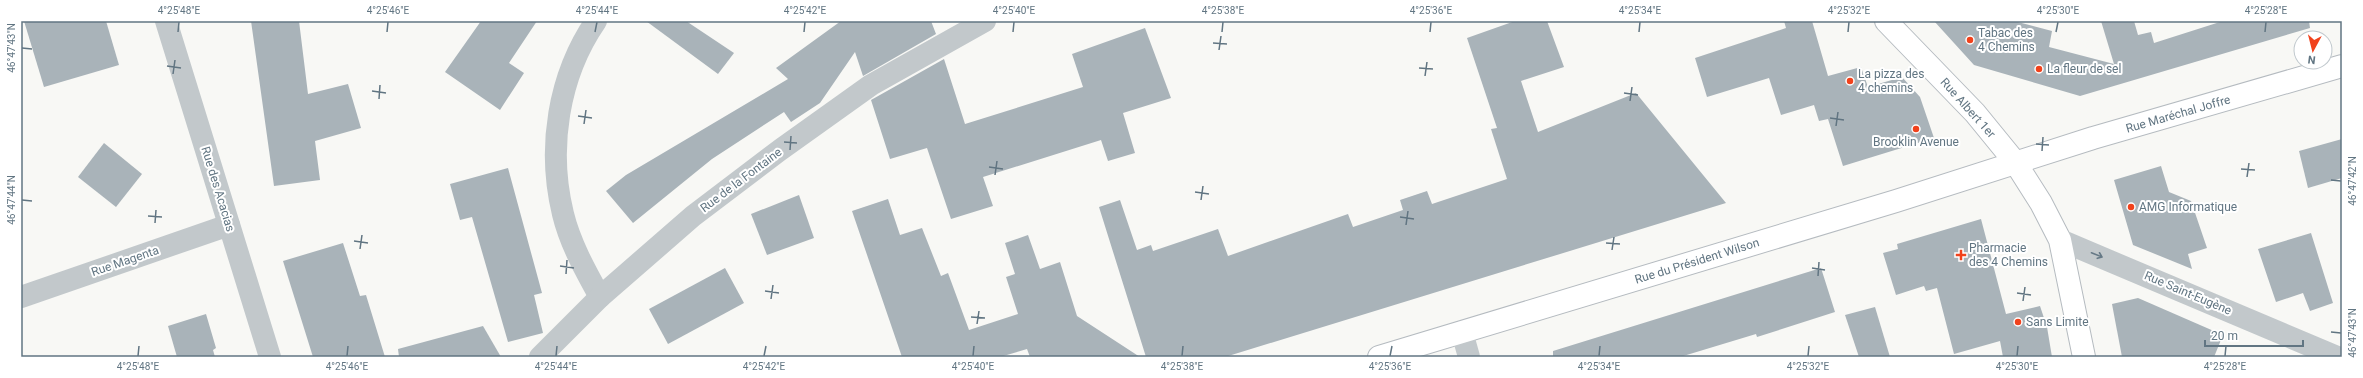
<svg xmlns="http://www.w3.org/2000/svg" width="2363" height="378" font-family="Roboto,sans-serif">
<style>
.building{fill:#a9b3b9}
.lines{fill:none;stroke-linecap:round;stroke-linejoin:round}
.secondary-casing{stroke:#b5bbc0;stroke-width:24}
.street{stroke:#c2c8cb;stroke-width:22}
.secondary{stroke:#fff;stroke-width:22}
.oneway{stroke:#667986}
.ticks{fill:none;stroke:#617582;stroke-width:1.5}
.poi-dot{fill:#f1421c;stroke:#fff;stroke-width:1.5}
.labels{text-anchor:middle;stroke-width:4;stroke-linejoin:round;paint-order:stroke}
.poi-label{font-size:12px;fill:#617582;stroke:#fff;text-anchor:start}
.street-label{font-size:12px;fill:#617582;stroke:#fff}
.neatline{fill:none;stroke:#617582;stroke-width:1.5}
.ticks-label{font-size:10px;text-anchor:middle;fill:#617582}
</style>
<rect width="100%" height="100%" fill="#f8f8f5"/>
<g class="building">
<path d="M 24,21 L 106,21 L 119,65 L 44,87 Z"/>
<path d="M 251,21 L 299,21 L 308,94 L 348,84 L 361,128 L 315,141 L 320,180 L 274,186 Z"/>
<path d="M 481,21 L 537,21 L 509,63 L 524,73 L 500,110 L 445,72 Z"/>
<path d="M 646,21 L 686,21 L 734,53 L 718,74 Z"/>
<path d="M 841,21 L 931,21 L 936,34 L 863,76 L 855,52 L 820,103 L 791,122 L 784,112 L 712,159 L 633,223 L 606,191 L 626,175 L 788,79 L 776,68 Z"/>
<path d="M 1515,21 L 1547,21 L 1564,67 L 1521,81 L 1538,132 L 1636,93 L 1726,203 L 1225,357 L 1146,357 L 1099,207 L 1120,200 L 1137,250 L 1151,245 L 1153,251 L 1218,229 L 1228,256 L 1348,214 L 1353,227 L 1403,210 L 1400,200 L 1427,191 L 1432,204 L 1507,179 L 1491,129 L 1497,128 L 1467,38 Z"/>
<path d="M 1784,21 L 1812,21 L 1828,76 L 1861,67 L 1868,87 L 1902,77 L 1920,97 L 1934,138 L 1843,166 L 1828,119 L 1819,121 L 1814,105 L 1781,115 L 1769,78 L 1707,97 L 1695,58 L 1786,28 Z"/>
<path d="M 1934,21 L 2014,21 L 2052,31 L 2049,47 L 2114,64 L 2101,21 L 2134,21 L 2138,35 L 2151,32 L 2154,43 L 2223,21 L 2309,21 L 2310,28 L 2080,96 L 1974,65 Z"/>
<path d="M 1145,28 L 1171,98 L 1123,113 L 1135,153 L 1108,161 L 1101,140 L 983,177 L 993,206 L 951,219 L 927,148 L 890,159 L 871,100 L 944,59 L 965,124 L 1083,87 L 1072,54 Z"/>
<path d="M 2342,139 L 2342,178 L 2308,188 L 2299,151 Z"/>
<path d="M 104,143 L 142,174 L 116,207 L 78,177 Z"/>
<path d="M 2161,166 L 2169,192 L 2191,201 L 2207,248 L 2188,254 L 2192,269 L 2133,245 L 2114,180 Z"/>
<path d="M 508,168 L 542,293 L 534,295 L 543,333 L 508,342 L 472,217 L 460,220 L 450,184 Z"/>
<path d="M 799,195 L 814,238 L 767,255 L 751,214 Z"/>
<path d="M 888,199 L 900,235 L 922,228 L 941,276 L 948,273 L 969,330 L 1018,314 L 1006,277 L 1015,274 L 1005,243 L 1028,235 L 1040,269 L 1060,262 L 1077,316 L 1140,357 L 1030,357 L 1027,349 L 1000,357 L 902,357 L 852,211 Z"/>
<path d="M 1981,219 L 2006,314 L 2040,306 L 2047,327 L 2052,357 L 2003,357 L 2000,341 L 1954,354 L 1937,288 L 1926,291 L 1924,286 L 1896,295 L 1883,253 L 1898,249 L 1897,244 Z"/>
<path d="M 2311,233 L 2333,303 L 2310,311 L 2303,293 L 2276,302 L 2258,249 Z"/>
<path d="M 343,243 L 360,296 L 366,295 L 385,357 L 313,357 L 283,261 Z"/>
<path d="M 725,268 L 744,303 L 668,344 L 649,309 Z"/>
<path d="M 1821,268 L 1835,312 L 1757,337 L 1756,334 L 1680,357 L 1553,357 L 1553,351 Z"/>
<path d="M 2138,298 L 2223,335 L 2214,357 L 2122,357 L 2112,304 Z"/>
<path d="M 1875,307 L 1890,357 L 1859,357 L 1845,315 Z"/>
<path d="M 206,314 L 216,348 L 213,350 L 215,357 L 177,357 L 168,326 Z"/>
<path d="M 483,326 L 501,357 L 399,357 L 398,349 Z"/>
</g>
<g class="lines">
<defs>
<g id="secondary">
<path d="M 1886,21 L 1975,113 L 2015,162 L 2041,203 L 2060,240 L 2084,357"/>
<path d="M 1379,357 L 1896,201 L 2093,138 L 2342,66"/>
</g>
</defs>
<use href="#secondary" class="secondary-casing"/>
<g class="street">
<path d="M 166,21 L 270,357"/>
<path d="M 596,21 C 558,76 547,149 563,214 C 570,243 585,270 600,297"/>
<path d="M 2060,240 L 2337,357"/>
<path d="M 21,297 L 229,225"/>
<path d="M 1462,332 L 1469,357"/>
<path d="M 540,357 L 600,297 L 693,216 L 780,150 L 871,85 L 985,21"/>
</g>
<use href="#secondary" class="secondary"/>
</g>
<defs><path id="oneway-shaft" d="M-6 0H5M1.5-3L5.5 0L1.5 3" fill="none" stroke-width="1.6" stroke-linecap="round" stroke-linejoin="round"/></defs>
<use class="oneway" href="#oneway-shaft" transform="translate(2097 255) rotate(22)"/>
<path class="ticks" d="M 178,32 L 179,22M 387,32 L 388,22M 595,32 L 597,22M 804,32 L 805,22M 1013,32 L 1014,22M 1222,32 L 1223,22M 1430,32 L 1431,22M 1639,32 L 1640,22M 1848,32 L 1849,22M 2056,32 L 2058,22M 2265,32 L 2266,22M 1213,43 L 1227,44M 22,48 L 32,49M 1219,50 L 1221,36M 167,66 L 181,68M 1419,68 L 1433,69M 173,74 L 175,60M 1425,76 L 1427,62M 372,91 L 386,93M 1624,93 L 1638,95M 379,99 L 380,85M 1630,101 L 1632,87M 578,116 L 592,118M 1830,118 L 1844,120M 584,124 L 586,110M 1836,126 L 1838,112M 784,142 L 797,143M 2036,144 L 2049,145M 790,150 L 791,136M 2042,151 L 2043,137M 989,167 L 1003,169M 2241,169 L 2255,170M 995,175 L 997,161M 2247,177 L 2249,163M 2331,180 L 2341,181M 1195,192 L 1209,194M 22,200 L 32,201M 1201,200 L 1203,186M 148,216 L 162,217M 1400,217 L 1414,219M 155,223 L 156,210M 1406,225 L 1408,211M 354,241 L 368,243M 1606,243 L 1620,244M 360,249 L 362,235M 1612,250 L 1614,237M 560,266 L 574,268M 1812,268 L 1825,270M 566,274 L 567,260M 1818,276 L 1819,262M 765,291 L 779,293M 2017,293 L 2031,295M 771,299 L 773,285M 2023,301 L 2025,287M 971,317 L 985,318M 977,324 L 979,311M 2331,332 L 2341,333M 138,356 L 139,346M 347,356 L 348,346M 556,356 L 557,346M 764,356 L 766,346M 973,356 L 974,346M 1182,356 L 1183,346M 1390,356 L 1392,346M 1599,356 L 1600,346M 1808,356 L 1809,346M 2017,356 L 2018,346M 2225,356 L 2226,346"/>
<g class="poi-dot">
<circle cx="1970" cy="40" r="4"/>
<circle cx="2039" cy="69" r="4"/>
<circle cx="1850" cy="81" r="4"/>
<circle cx="1916" cy="129" r="4"/>
<circle cx="2131" cy="207" r="4"/>
<path d="M1959 249h4v4h4v4h-4v4h-4v-4h-4v-4h4z"/>
<circle cx="2018" cy="322" r="4"/>
</g>
<g class="labels">
<g class="poi-label">
<text x="1978" y="37">Tabac des<tspan x="1978" dy="14">4 Chemins</tspan></text>
<text x="2047" y="73">La fleur de sel</text>
<text x="1858" y="78">La pizza des<tspan x="1858" dy="14">4 chemins</tspan></text>
<text x="1916" y="146" text-anchor="middle">Brooklin Avenue</text>
<text x="2139" y="211">AMG Informatique</text>
<text x="1969" y="252">Pharmacie<tspan x="1969" dy="14">des 4 Chemins</tspan></text>
<text x="2026" y="326">Sans Limite</text>
</g>
<g class="street-label">
<text transform="translate(1968 108) rotate(48)" y="4">Rue Albert 1er</text>
<text transform="translate(2178 114) rotate(-16)" y="4">Rue Maréchal Joffre</text>
<text transform="translate(741 180) rotate(-37)" y="4">Rue de la Fontaine</text>
<text transform="translate(218 189) rotate(73)" y="4">Rue des Acacias</text>
<text transform="translate(125 261) rotate(-19)" y="4">Rue Magenta</text>
<text transform="translate(1697 261) rotate(-17)" y="4">Rue du Président Wilson</text>
<text transform="translate(2188 293) rotate(23)" y="4">Rue Saint-Eugène</text>
</g>
</g>
<rect width="2363" height="378" fill="none" stroke="#ffffff" stroke-width="44"/>
<g transform="translate(2313 50) rotate(187)"><circle r="19" fill="#ffffff" stroke="#c0c8cd"/>
<path d="M0-3L7 15L0 10L-7 15Z" fill="#f1421c"/>
<text y="-6" font-size="11" font-weight="bold" text-anchor="middle" fill="#617582">N</text>
</g>
<path d="M2205 340v6h98v-6" fill="none" stroke="#617582" stroke-width="2"/>
<text x="2211" y="340" font-size="12" fill="#617582" stroke="#ffffff" stroke-width="3" paint-order="stroke">20 m</text>
<rect x="22" y="22" width="2319" height="334" class="neatline"/>
<g class="ticks-label">
<text x="179" y="14">4°25'48"E</text>
<text x="388" y="14">4°25'46"E</text>
<text x="597" y="14">4°25'44"E</text>
<text x="805" y="14">4°25'42"E</text>
<text x="1014" y="14">4°25'40"E</text>
<text x="1223" y="14">4°25'38"E</text>
<text x="1431" y="14">4°25'36"E</text>
<text x="1640" y="14">4°25'34"E</text>
<text x="1849" y="14">4°25'32"E</text>
<text x="2058" y="14">4°25'30"E</text>
<text x="2266" y="14">4°25'28"E</text>
<text transform="translate(11 48) rotate(-90)" y="4">46°47'43"N</text>
<text transform="translate(2352 181) rotate(-90)" y="4">46°47'42"N</text>
<text transform="translate(11 200) rotate(-90)" y="4">46°47'44"N</text>
<text transform="translate(2352 333) rotate(-90)" y="4">46°47'43"N</text>
<text x="138" y="370">4°25'48"E</text>
<text x="347" y="370">4°25'46"E</text>
<text x="556" y="370">4°25'44"E</text>
<text x="764" y="370">4°25'42"E</text>
<text x="973" y="370">4°25'40"E</text>
<text x="1182" y="370">4°25'38"E</text>
<text x="1390" y="370">4°25'36"E</text>
<text x="1599" y="370">4°25'34"E</text>
<text x="1808" y="370">4°25'32"E</text>
<text x="2017" y="370">4°25'30"E</text>
<text x="2225" y="370">4°25'28"E</text>
</g>
</svg>
